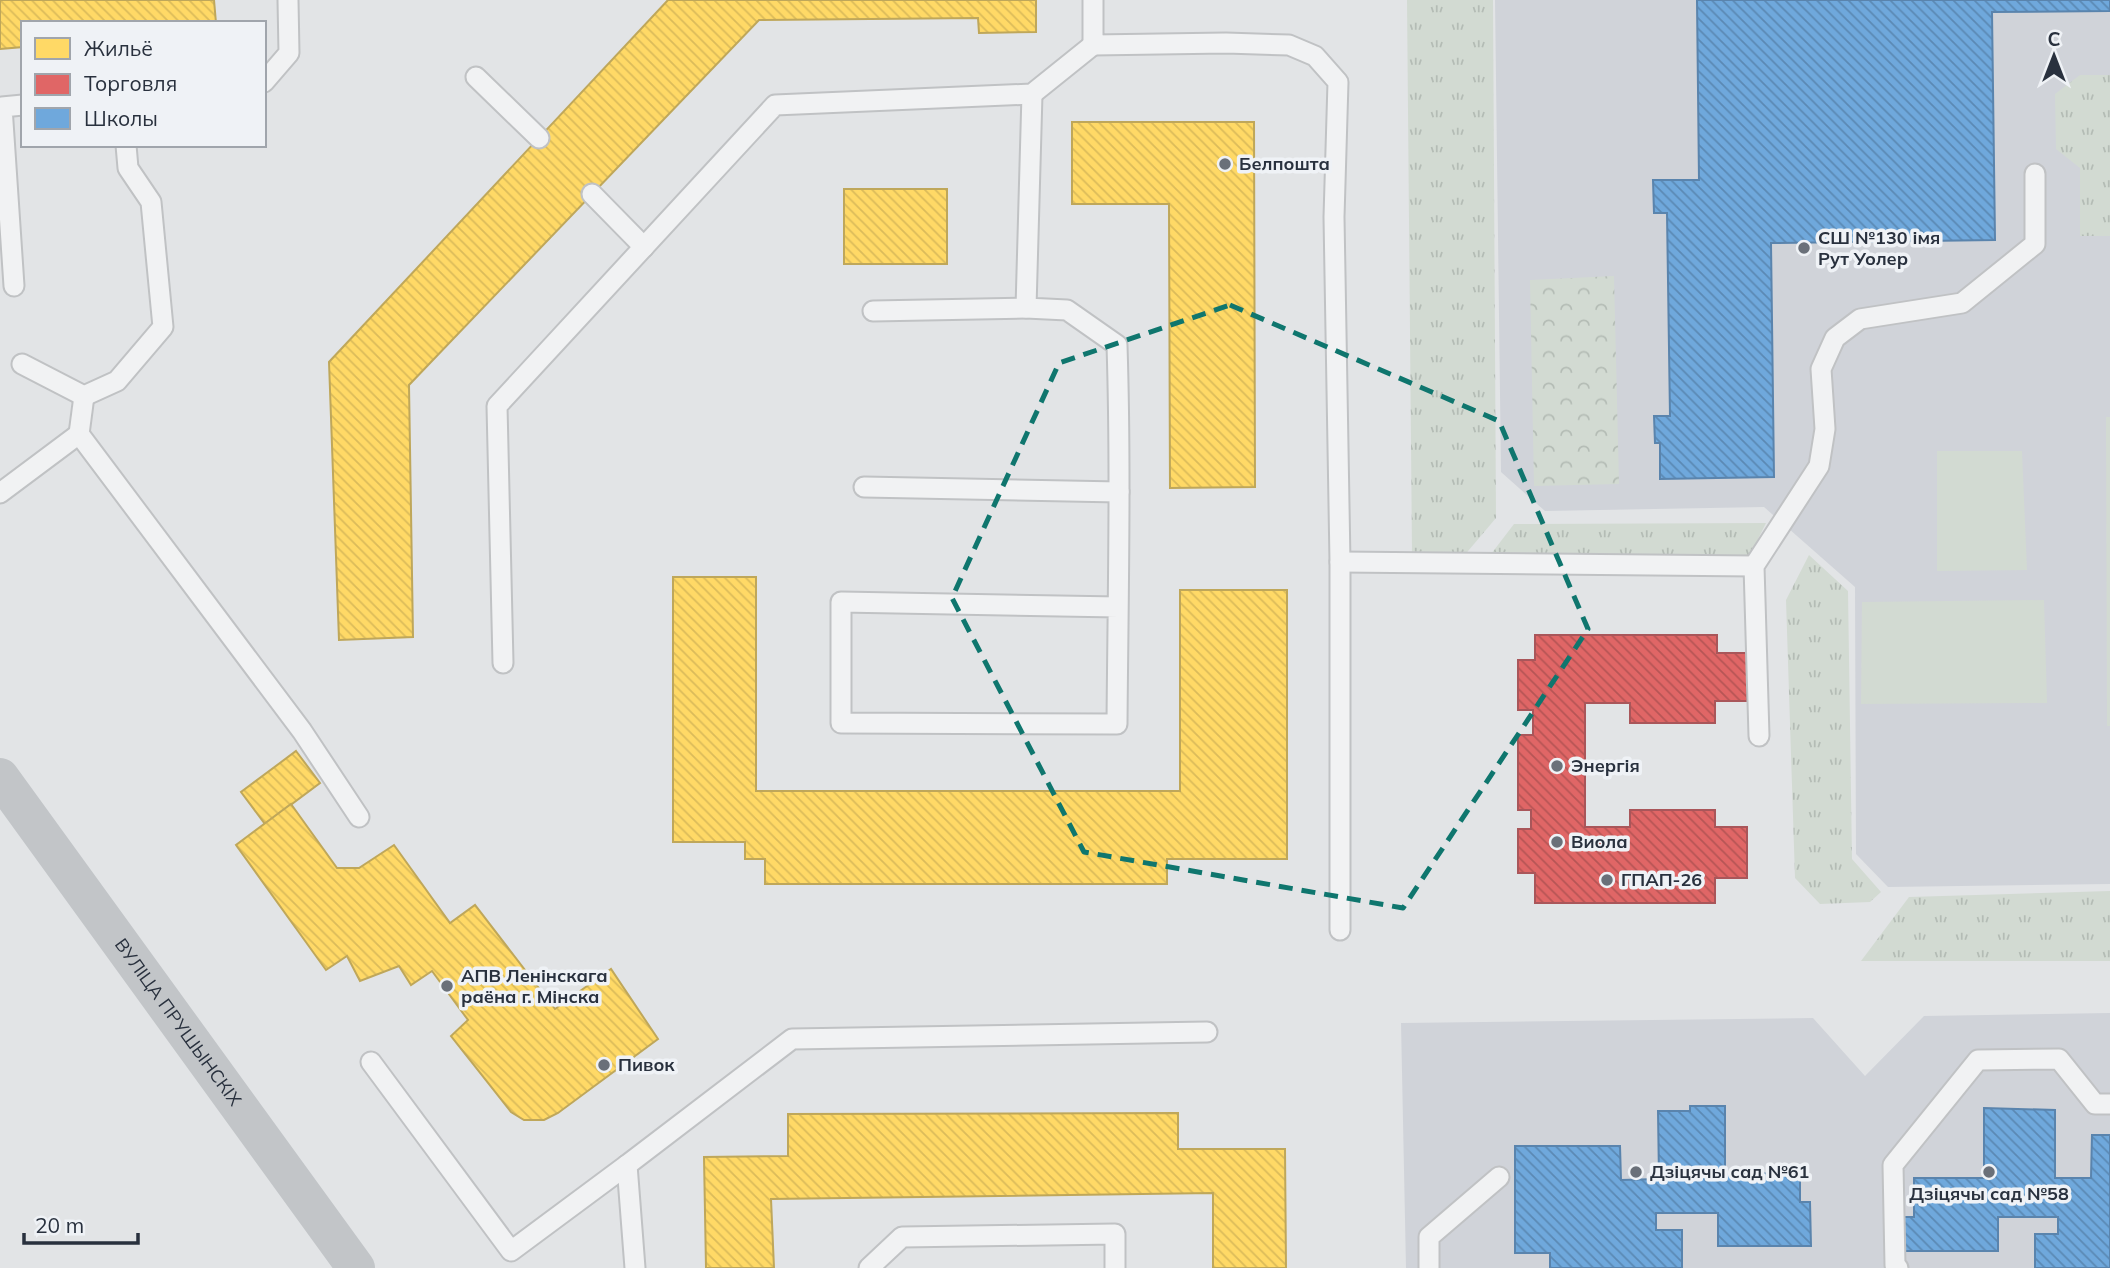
<svg xmlns="http://www.w3.org/2000/svg" width="2110" height="1268" font-family="Mulish,sans-serif">
<style>
.built{fill:#d0d3d9}
.grass{fill:url(#grass-tufts)}
.park{fill:url(#park-crowns)}
.garden{fill:#d2dad2}
.homes{fill:url(#homes-back-hatch);stroke:#bfa75a;stroke-width:2}
.shops{fill:url(#shops-back-hatch);stroke:#a9565a;stroke-width:2}
.schools{fill:url(#schools-back-hatch);stroke:#5a84ad;stroke-width:2}
.lines{fill:none;stroke-linecap:round;stroke-linejoin:round}
.lane-casing{stroke:#c0c2c4;stroke-width:23}
.lane{stroke:#f1f2f3;stroke-width:19}
.secondary{stroke:#c2c5c8;stroke-width:38}
.marked{fill:none;stroke:#0f766e;stroke-width:5;stroke-dasharray:14 9;stroke-linejoin:round}
.poi-dot{fill:#6a7079;stroke:#eff2f6;stroke-width:2.5}
.labels{text-anchor:middle;stroke-width:7;stroke-linejoin:round;paint-order:stroke}
.poi-label{font-size:18px;font-weight:bold;fill:#29313e;stroke:#eff2f6;text-anchor:start}
.street-label{font-size:18px;fill:#29313e;stroke:#eff2f6}
</style>
<defs>
<pattern id="grass-tufts" width="24" height="20" patternUnits="userSpaceOnUse" patternTransform="scale(1.75)"><rect width="24" height="20" fill="#d2dad2"/><path d="M3 7l-1-3M5 7V3M7 7l1-3M15 17l-1-3M17 17v-4M19 17l1-3" fill="none" stroke="#b4bcb5"/></pattern>
<pattern id="park-crowns" width="20" height="18" patternUnits="userSpaceOnUse" patternTransform="scale(1.75)"><rect width="20" height="18" fill="#d2dad2"/><path d="M2 6a3 3 0 1 1 6 0M12 15a3 3 0 1 1 6 0" fill="none" stroke="#b4bcb5"/></pattern>
<pattern id="homes-back-hatch" width="6" height="6" patternUnits="userSpaceOnUse" patternTransform="scale(1.75)"><rect width="6" height="6" fill="#ffd966"/><path d="M-1 5l2 2M0 0l6 6M5-1l2 2" fill="none" stroke="#dbbb5a"/></pattern>
<pattern id="shops-back-hatch" width="6" height="6" patternUnits="userSpaceOnUse" patternTransform="scale(1.75)"><rect width="6" height="6" fill="#e06666"/><path d="M-1 5l2 2M0 0l6 6M5-1l2 2" fill="none" stroke="#b65555"/></pattern>
<pattern id="schools-back-hatch" width="6" height="6" patternUnits="userSpaceOnUse" patternTransform="scale(1.75)"><rect width="6" height="6" fill="#6fa8dc"/><path d="M-1 5l2 2M0 0l6 6M5-1l2 2" fill="none" stroke="#5b89b4"/></pattern>
</defs>
<rect width="100%" height="100%" fill="#e2e4e6"/>
<g class="built">
<path d="M 1495,0 L 2110,0 L 2110,884 L 1888,887 L 1856,854 L 1855,587 L 1764,507 L 1545,511 L 1501,472 Z"/>
<path d="M 2110,1013 L 2110,1268 L 1406,1268 L 1401,1023 L 1813,1018 L 1865,1076 L 1924,1016 Z"/>
</g>
<g class="grass">
<path d="M 1407,0 L 1493,0 L 1496,518 L 1463,557 L 1412,553 Z"/>
<path d="M 2080,75 L 2110,75 L 2110,236 L 2080,236 L 2080,168 L 2056,149 L 2055,94 Z"/>
<path d="M 1766,523 L 1749,557 L 1488,558 L 1514,524 Z"/>
<path d="M 1809,555 L 1848,591 L 1852,859 L 1881,892 L 1870,902 L 1820,904 L 1795,878 L 1786,600 Z"/>
<path d="M 2110,891 L 2110,961 L 1861,961 L 1909,897 Z"/>
</g>
<path class="park" d="M 1614,276 L 1619,484 L 1534,486 L 1530,280 Z"/>
<g class="garden">
<path d="M 2106,417 L 2110,417 L 2110,726 L 2107,726 Z"/>
<path d="M 1937,451 L 2022,451 L 2027,570 L 1937,571 Z"/>
<path d="M 2044,600 L 2047,703 L 1861,704 L 1862,602 Z"/>
</g>
<g class="homes">
<path d="M 0,0 L 214,0 L 216,23 L 23,23 L 23,47 L 0,49 Z"/>
<path d="M 668,0 L 1036,0 L 1036,32 L 979,33 L 978,18 L 759,20 L 409,385 L 413,637 L 339,640 L 329,362 Z"/>
<path d="M 1072,122 L 1254,122 L 1255,487 L 1170,488 L 1169,204 L 1072,204 Z"/>
<rect x="844" y="189" width="103" height="75"/>
<path d="M 673,577 L 756,577 L 756,791 L 1180,791 L 1180,590 L 1287,590 L 1287,859 L 1167,859 L 1167,884 L 765,884 L 765,859 L 745,859 L 745,842 L 673,842 Z"/>
<path d="M 296,751 L 320,783 L 265,824 L 241,792 Z"/>
<path d="M 291,804 L 337,868 L 359,868 L 394,845 L 450,923 L 475,905 L 555,1009 L 611,969 L 658,1039 L 558,1113 L 544,1120 L 524,1120 L 511,1112 L 451,1036 L 468,1020 L 432,971 L 411,985 L 399,966 L 360,981 L 347,956 L 326,970 L 236,845 Z"/>
<path d="M 1178,1113 L 1178,1149 L 1285,1149 L 1286,1268 L 1213,1268 L 1213,1193 L 771,1199 L 774,1268 L 706,1268 L 704,1157 L 788,1156 L 788,1114 Z"/>
</g>
<path class="shops" d="M 1535,635 L 1717,635 L 1717,653 L 1747,653 L 1747,701 L 1715,701 L 1715,723 L 1630,723 L 1630,703 L 1585,703 L 1585,827 L 1630,827 L 1630,810 L 1715,810 L 1715,827 L 1747,827 L 1747,878 L 1715,878 L 1715,903 L 1535,903 L 1535,873 L 1518,873 L 1518,829 L 1531,829 L 1531,810 L 1518,810 L 1518,735 L 1533,735 L 1533,710 L 1518,710 L 1518,660 L 1535,660 Z"/>
<g class="schools">
<path d="M 1697,0 L 2110,0 L 2110,11 L 1992,12 L 1995,240 L 1771,243 L 1774,477 L 1660,479 L 1660,443 L 1655,443 L 1654,416 L 1670,416 L 1667,213 L 1654,213 L 1653,180 L 1699,180 Z"/>
<path d="M 1690,1106 L 1725,1106 L 1725,1174 L 1800,1173 L 1800,1202 L 1810,1202 L 1811,1246 L 1718,1246 L 1718,1213 L 1656,1213 L 1656,1230 L 1682,1230 L 1682,1268 L 1550,1268 L 1550,1253 L 1515,1253 L 1515,1146 L 1620,1146 L 1621,1180 L 1659,1179 L 1658,1111 L 1690,1111 Z"/>
<path d="M 1984,1108 L 2055,1110 L 2055,1178 L 2091,1178 L 2092,1135 L 2110,1135 L 2110,1268 L 2035,1268 L 2035,1234 L 2058,1234 L 2058,1217 L 1998,1217 L 1998,1251 L 1901,1251 L 1901,1217 L 1914,1217 L 1914,1178 L 1984,1178 Z"/>
</g>
<g class="lines">
<defs>
<g id="lane">
<path d="M 1093,0 L 1093,45 L 1226,43 L 1289,45 L 1315,56 L 1338,82 L 1334,217 L 1340,562 L 1340,930"/>
<path d="M 476,77 L 539,138"/>
<path d="M 264,82 L 289,53 L 288,0"/>
<path d="M 1032,94 L 1026,308 L 1067,310 L 1117,345 C 1121,471 1118,598 1117,724 L 841,723 L 841,602 L 1118,607"/>
<path d="M 592,194 L 644,247"/>
<path d="M 14,286 L 2,107 L 23,105"/>
<path d="M 873,311 L 1026,308"/>
<path d="M 22,364 L 84,396 L 117,381 L 163,327 L 151,202 L 128,168 L 126,145"/>
<path d="M 79,434 L 84,396"/>
<path d="M 864,487 L 1119,492"/>
<path d="M 0,493 L 79,434 L 302,731 L 359,817"/>
<path d="M 1340,562 L 1754,566"/>
<path d="M 503,663 L 497,406 L 775,105 L 1032,94 L 1093,45"/>
<path d="M 1759,736 L 1754,566 L 1819,466 L 1825,429 L 1821,369 L 1835,338 L 1860,319 L 1962,303 L 2035,244 L 2035,174"/>
<path d="M 371,1062 L 511,1251 L 627,1165"/>
<path d="M 635,1268 L 627,1165 L 792,1039 L 1207,1032"/>
<path d="M 869,1268 L 902,1237 L 1115,1234 L 1115,1268"/>
<path d="M 1429,1268 L 1429,1237 L 1499,1177"/>
<path d="M 1898,1268 L 1895,1265 L 1893,1165 L 1978,1060 L 2059,1059 L 2095,1104 L 2110,1104"/>
</g>
</defs>
<use href="#lane" class="lane-casing"/>
<use href="#lane" class="lane"/>
<path class="secondary" id="s1" d="M 0,777 L 356,1268"/>
</g>
<path class="marked" d="M 1230,305 L 1499,421 L 1588,629 L 1403,908 L 1084,852 L 952,598 L 1059,363 Z"/>
<g class="poi-dot">
<circle cx="1225" cy="164" r="7"/>
<circle cx="1804" cy="248" r="7"/>
<circle cx="1557" cy="766" r="7"/>
<circle cx="1557" cy="842" r="7"/>
<circle cx="1607" cy="880" r="7"/>
<circle cx="447" cy="986" r="7"/>
<circle cx="604" cy="1065" r="7"/>
<circle cx="1636" cy="1172" r="7"/>
<circle cx="1989" cy="1172" r="7"/>
</g>
<g class="labels">
<g class="poi-label">
<text x="1239" y="170">Белпошта</text>
<text x="1818" y="244">СШ №130 імя<tspan x="1818" dy="21">Рут Уолер</tspan></text>
<text x="1571" y="772">Энергія</text>
<text x="1571" y="848">Виола</text>
<text x="1621" y="886">ГПАП-26</text>
<text x="461" y="982">АПВ Ленінскага<tspan x="461" dy="21">раёна г. Мінска</tspan></text>
<text x="618" y="1071">Пивок</text>
<text x="1650" y="1178">Дзіцячы сад №61</text>
<text x="1989" y="1200" text-anchor="middle">Дзіцячы сад №58</text>
</g>
<g class="street-label">
<text dy="6" stroke="none"><textPath href="#s1" startOffset="303">ВУЛІЦА ПРУШЫНСКІХ</textPath></text>
</g>
</g>
<rect x="21" y="21" width="245" height="126" fill="#eff2f6" stroke="#a0a5ac" stroke-width="2"/>
<rect x="35" y="38" width="35" height="21" fill="#ffd966" stroke="#a0a5ac" stroke-width="2"/>
<text x="84" y="56" font-size="21" fill="#29313e">Жильё</text>
<rect x="35" y="74" width="35" height="21" fill="#e06666" stroke="#a0a5ac" stroke-width="2"/>
<text x="84" y="91" font-size="21" fill="#29313e">Торговля</text>
<rect x="35" y="108" width="35" height="21" fill="#6fa8dc" stroke="#a0a5ac" stroke-width="2"/>
<text x="84" y="126" font-size="21" fill="#29313e">Школы</text>
<g transform="translate(2054 56)" stroke="#eff2f6" stroke-width="5" paint-order="stroke">
<path d="M0-5L12 26L0 18L-12 26Z" fill="#29313e"/>
<text y="-10" font-size="19" font-weight="bold" text-anchor="middle" fill="#29313e">С</text>
</g>
<path d="M24 1233v10h114v-10" fill="none" stroke="#29313e" stroke-width="3.5"/>
<text x="35" y="1233" font-size="21" fill="#29313e" stroke="#eff2f6" stroke-width="5" paint-order="stroke">20 m</text>
</svg>
